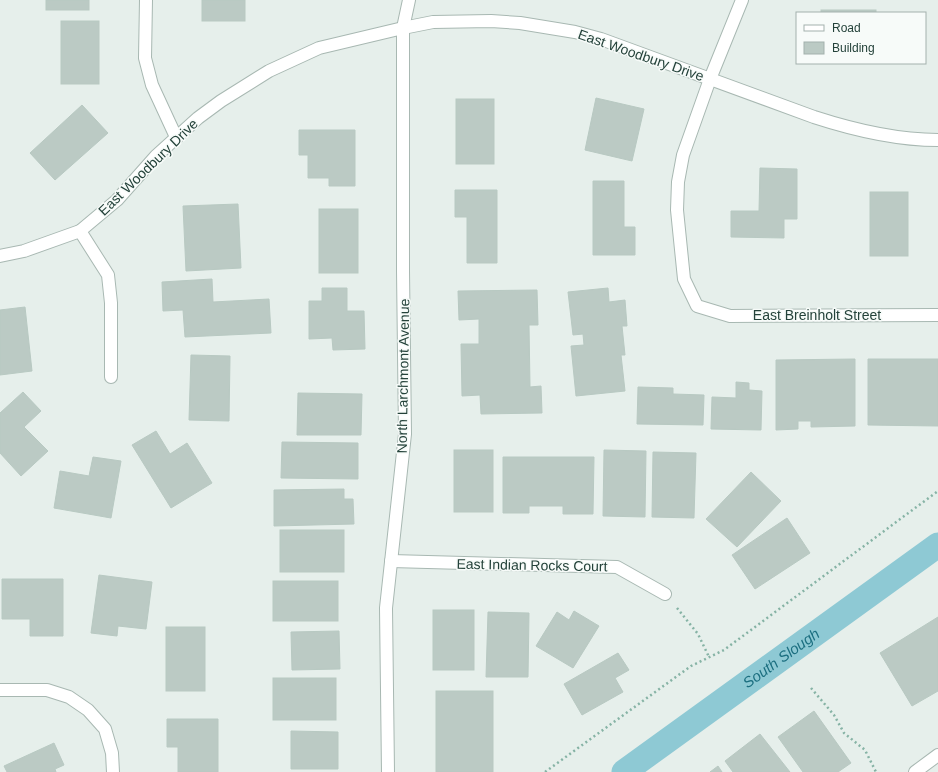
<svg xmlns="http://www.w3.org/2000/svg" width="938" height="772" font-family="Arial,sans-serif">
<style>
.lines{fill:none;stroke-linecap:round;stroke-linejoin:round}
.canal{stroke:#8ec9d4;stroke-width:25}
.building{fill:#bbcac4;stroke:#b8c9c2}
.minor-casing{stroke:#a8b8b2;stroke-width:14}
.path{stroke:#86b3a5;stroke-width:2.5;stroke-dasharray:2 3;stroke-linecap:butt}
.minor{stroke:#fff;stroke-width:12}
.labels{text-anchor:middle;stroke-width:3;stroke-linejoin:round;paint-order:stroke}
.street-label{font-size:14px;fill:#24423a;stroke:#f7fbf9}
.water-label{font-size:15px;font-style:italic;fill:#1c6f80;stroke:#f7fbf9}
</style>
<rect width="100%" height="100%" fill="#e6efeb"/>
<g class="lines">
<path class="canal" id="s1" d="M 624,772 L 938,545"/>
</g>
<g class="building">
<rect x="46" y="0" width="43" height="10"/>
<rect x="202" y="0" width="43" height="21"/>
<rect x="821" y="10" width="55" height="3"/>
<rect x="61" y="21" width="38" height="63"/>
<path d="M 596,98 L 644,109 L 632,161 L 585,150 Z"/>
<rect x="456" y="99" width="38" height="65"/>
<path d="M 82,105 L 108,133 L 55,180 L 30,153 Z"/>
<path d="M 299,130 L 355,130 L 355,186 L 329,186 L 329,178 L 308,178 L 308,155 L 299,155 Z"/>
<path d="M 760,168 L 797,169 L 797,219 L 784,219 L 784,238 L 731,237 L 731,211 L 759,211 Z"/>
<path d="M 593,181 L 624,181 L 624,227 L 635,227 L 635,255 L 593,255 Z"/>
<path d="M 455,190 L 497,190 L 497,263 L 467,263 L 467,217 L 455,217 Z"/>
<rect x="870" y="192" width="38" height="64"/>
<path d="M 238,204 L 241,268 L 186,271 L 183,206 Z"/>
<rect x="319" y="209" width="39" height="64"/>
<path d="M 212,279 L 213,302 L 269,299 L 271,333 L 185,337 L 183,310 L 163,311 L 162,282 Z"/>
<path d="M 322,288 L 347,288 L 347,311 L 364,311 L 365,349 L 333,350 L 332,338 L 309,339 L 309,301 L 322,301 Z"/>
<path d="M 608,288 L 609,302 L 625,300 L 627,326 L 622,326 L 625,355 L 621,355 L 625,391 L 576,396 L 571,346 L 584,345 L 583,334 L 573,335 L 568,292 Z"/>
<path d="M 537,290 L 538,325 L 529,325 L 530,387 L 541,386 L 542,413 L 481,414 L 480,395 L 462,396 L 461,344 L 479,344 L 479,319 L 459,320 L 458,291 Z"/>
<path d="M 25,307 L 32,371 L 0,375 L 0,310 Z"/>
<path d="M 191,355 L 230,356 L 229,421 L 189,420 Z"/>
<path d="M 855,359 L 855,426 L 811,427 L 811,421 L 798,421 L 798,429 L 776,430 L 776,360 Z"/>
<path d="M 868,359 L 938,359 L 938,426 L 868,425 Z"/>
<path d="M 736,382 L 749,383 L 749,390 L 762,391 L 761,430 L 711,429 L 712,397 L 736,398 Z"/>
<path d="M 638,387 L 673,388 L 673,394 L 704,395 L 703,425 L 637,424 Z"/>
<path d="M 23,392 L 41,411 L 24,427 L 48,451 L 21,476 L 0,453 L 0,413 Z"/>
<path d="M 298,393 L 362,394 L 361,435 L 297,435 Z"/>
<path d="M 156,431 L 170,454 L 187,443 L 212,483 L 171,508 L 132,445 Z"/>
<path d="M 282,442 L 358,443 L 358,479 L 281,478 Z"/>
<rect x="454" y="450" width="39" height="62"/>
<path d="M 604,450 L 646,451 L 645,517 L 603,516 Z"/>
<path d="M 653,452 L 696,453 L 694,518 L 652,517 Z"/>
<path d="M 93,457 L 121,461 L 111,518 L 54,508 L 60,471 L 89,476 Z"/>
<path d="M 503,457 L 594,457 L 593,514 L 563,514 L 563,506 L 529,506 L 529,513 L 503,513 Z"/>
<path d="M 751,472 L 781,501 L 737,547 L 706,519 Z"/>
<path d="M 344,489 L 344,499 L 353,499 L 354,524 L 274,526 L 274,490 Z"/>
<path d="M 787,518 L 810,553 L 755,589 L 732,555 Z"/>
<rect x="280" y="530" width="64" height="42"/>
<path d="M 99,575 L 152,582 L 146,629 L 118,626 L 117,636 L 91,633 Z"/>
<path d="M 2,579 L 63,579 L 63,636 L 30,636 L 30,619 L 2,619 Z"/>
<rect x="273" y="581" width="65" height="40"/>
<rect x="433" y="610" width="41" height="60"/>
<path d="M 574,611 L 599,626 L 573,668 L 536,646 L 557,612 L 569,620 Z"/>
<path d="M 488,612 L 529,613 L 528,677 L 486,677 Z"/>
<path d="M 938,617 L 938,691 L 912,706 L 880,653 Z"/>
<rect x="166" y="627" width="39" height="64"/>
<path d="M 339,631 L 340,669 L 292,670 L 291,632 Z"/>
<path d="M 618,653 L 629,670 L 615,678 L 623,692 L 582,715 L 564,684 Z"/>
<rect x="273" y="678" width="63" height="42"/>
<rect x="436" y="691" width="57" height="81"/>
<path d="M 814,711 L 851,763 L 838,772 L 803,772 L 778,737 Z"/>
<path d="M 167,719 L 218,719 L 218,772 L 178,772 L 178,747 L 167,747 Z"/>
<path d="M 291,731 L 338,732 L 338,769 L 291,769 Z"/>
<path d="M 760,734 L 790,772 L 733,772 L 725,761 Z"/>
<path d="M 54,743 L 64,765 L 55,769 L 56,772 L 7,772 L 4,766 Z"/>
<path d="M 718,766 L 722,772 L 710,772 Z"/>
</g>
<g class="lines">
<defs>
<g id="minor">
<path d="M 146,0 L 145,58 L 152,85 L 176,137"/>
<path d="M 742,0 L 710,79 L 683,155 L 678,182 L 677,210 L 684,279 L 697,306 L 730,316 L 938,315"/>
<path d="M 80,231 L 108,275 L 111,303 L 111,377"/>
<path d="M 0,256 L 24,251 L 80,231 L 117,200 L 156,156 L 198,118 L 221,101 L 269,71 L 319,48 L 403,28 L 433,22 L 491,21 L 520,23 L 575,32 L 601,39 L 814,117 C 854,130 896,140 938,140"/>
<path d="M 391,561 L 617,567 L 665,594"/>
<path d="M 0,690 L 47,690 L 69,697 L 88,710 L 105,729 L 112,753 L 113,772"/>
<path d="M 388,772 L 386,608 L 405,434 L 403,271 L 403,28 L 409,0"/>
<path d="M 915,772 L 938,755"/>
</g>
</defs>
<use href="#minor" class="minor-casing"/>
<g class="path">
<path d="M 677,608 L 698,634 L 709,657"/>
<path d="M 811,688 L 834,715 L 844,733 L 865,750 L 876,772"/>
<path d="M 545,772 L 691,666 L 724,650 L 938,491"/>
</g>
<use href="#minor" class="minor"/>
</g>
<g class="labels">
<g class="street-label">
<text transform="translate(641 55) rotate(19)" y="5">East Woodbury Drive</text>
<text transform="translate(148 167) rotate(-44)" y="5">East Woodbury Drive</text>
<text x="817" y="320">East Breinholt Street</text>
<text transform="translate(403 376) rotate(-89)" y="5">North Larchmont Avenue</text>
<text transform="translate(532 565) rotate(1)" y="5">East Indian Rocks Court</text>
</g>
<g class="water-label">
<text dy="5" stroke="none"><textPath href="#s1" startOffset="194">South Slough</textPath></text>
</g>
</g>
<rect x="796" y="12" width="130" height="52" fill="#f7fbf9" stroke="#a3b1ad"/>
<rect x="804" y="25" width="20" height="6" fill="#ffffff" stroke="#a3b1ad"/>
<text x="832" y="32" font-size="12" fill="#24423a">Road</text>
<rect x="804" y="42" width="20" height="12" fill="#bbcac4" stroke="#a3b1ad"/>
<text x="832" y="52" font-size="12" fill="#24423a">Building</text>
</svg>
